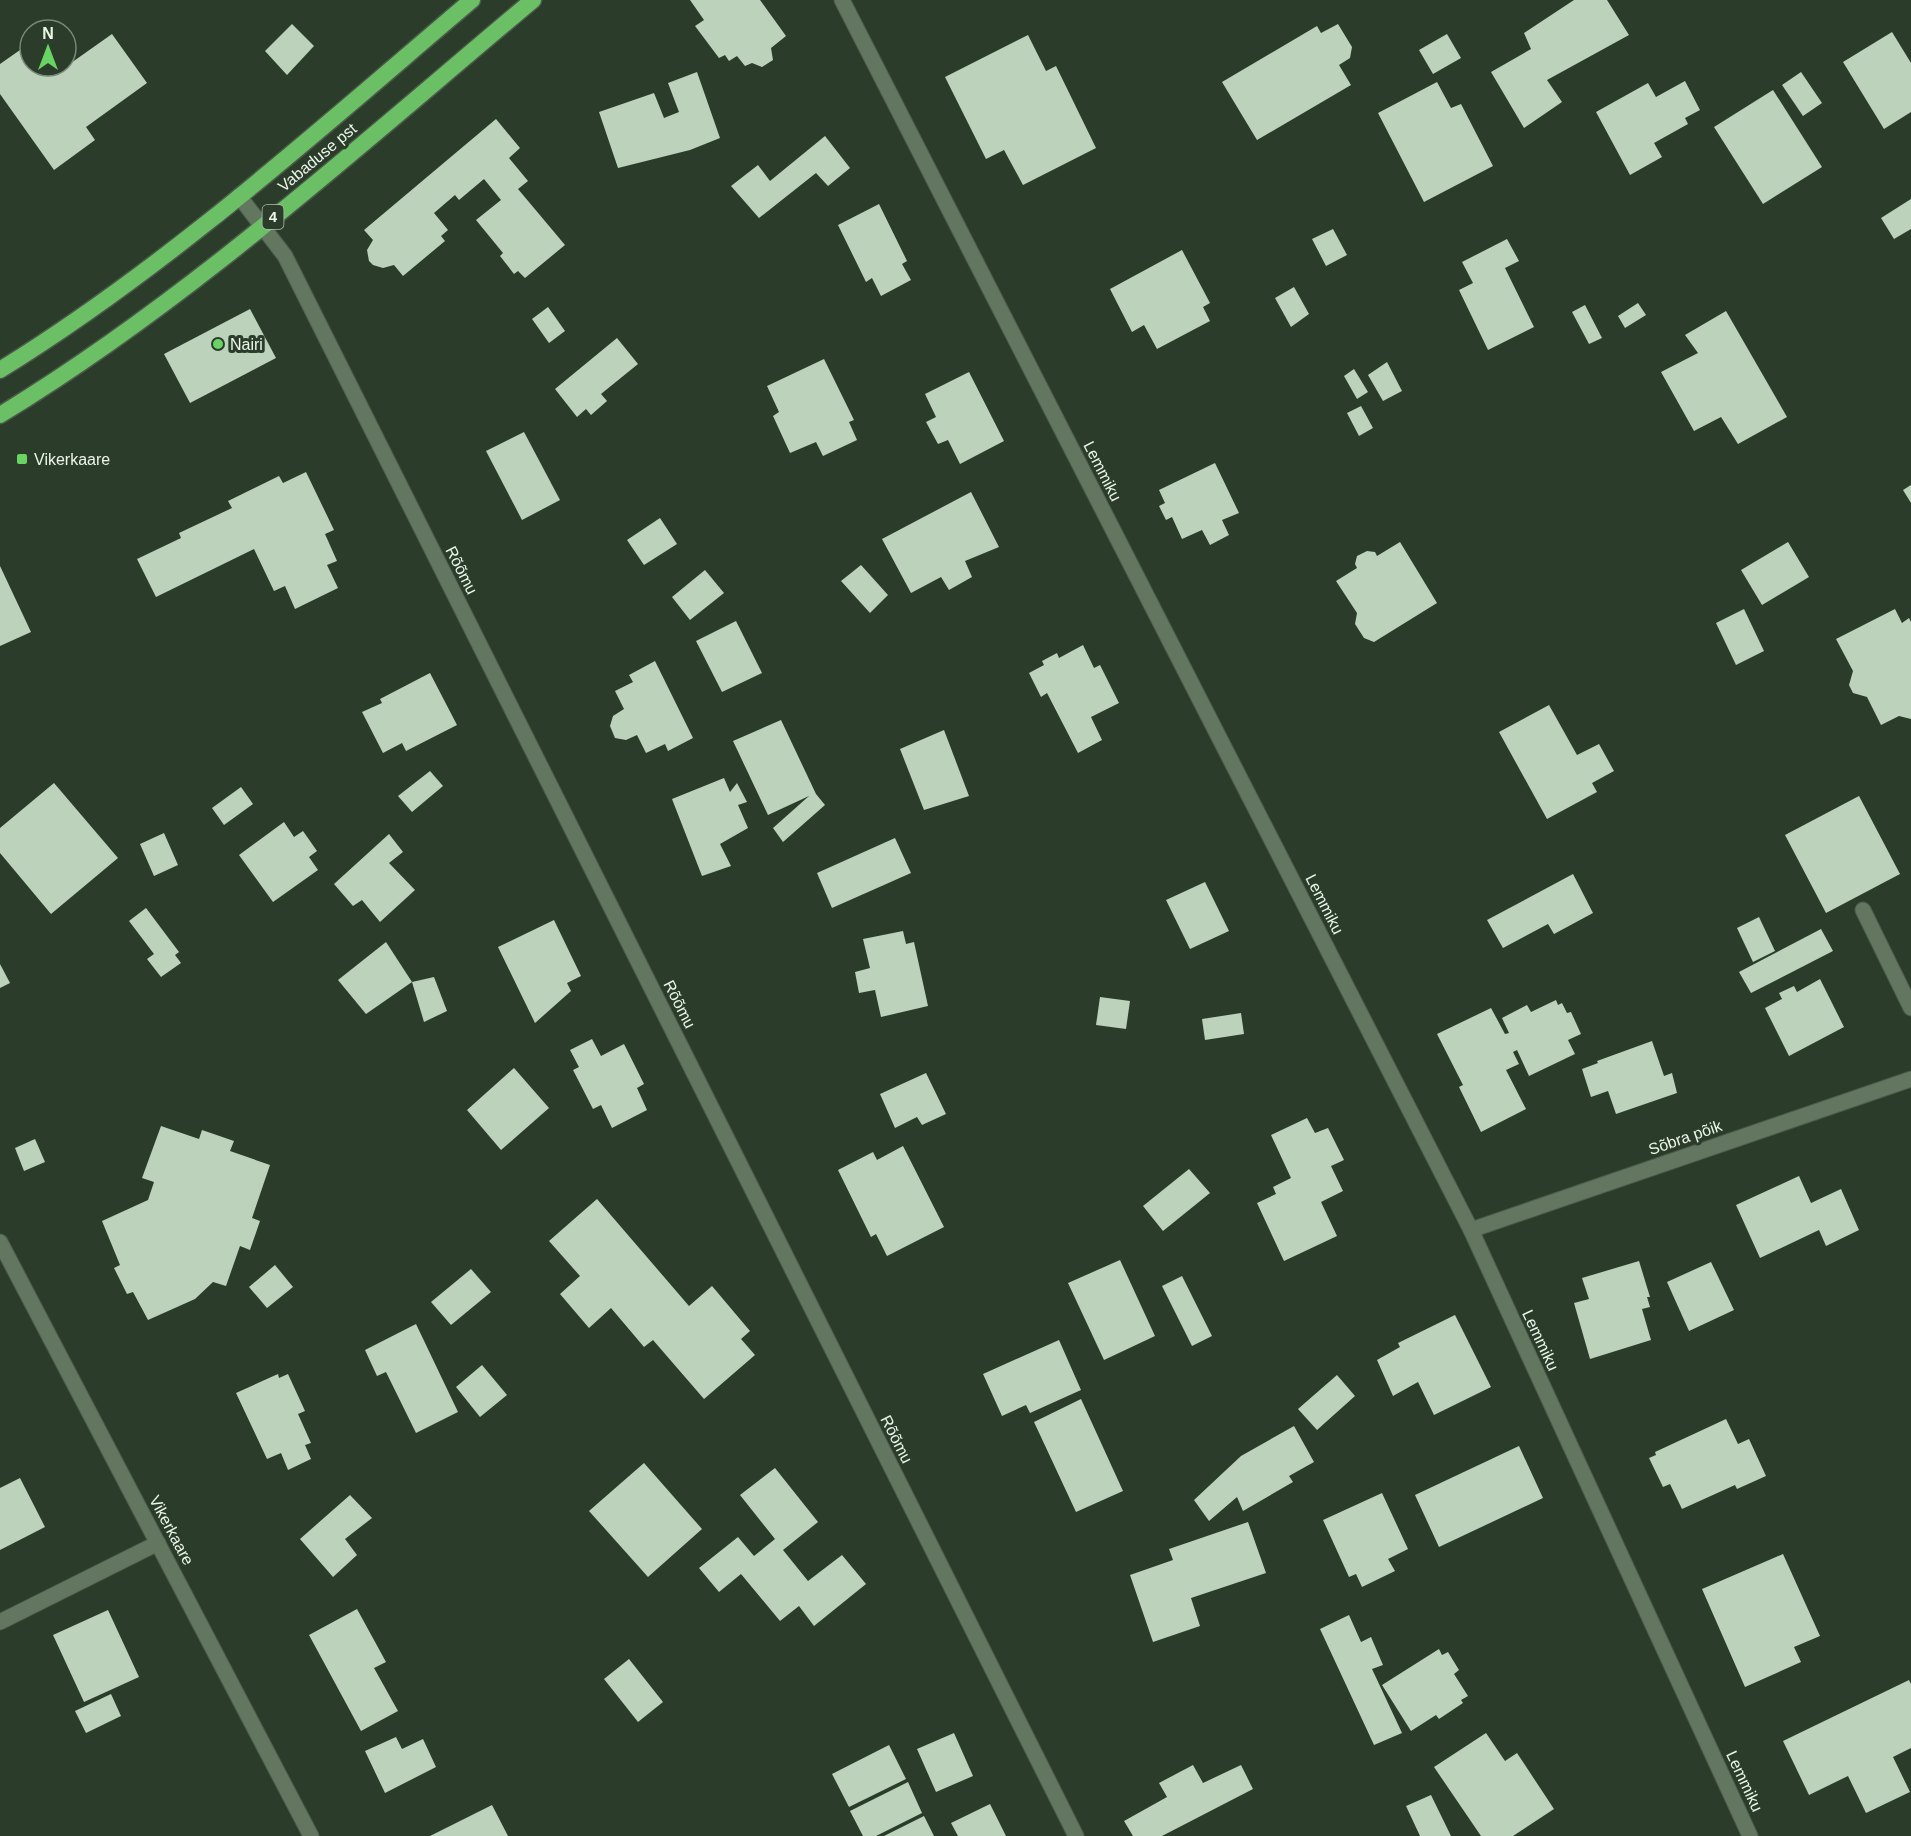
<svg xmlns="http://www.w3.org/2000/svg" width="1911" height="1836" font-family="Arial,sans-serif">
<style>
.building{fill:#bcd2ba}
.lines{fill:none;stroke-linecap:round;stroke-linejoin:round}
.service-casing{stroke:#4b5b4a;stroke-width:17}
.minor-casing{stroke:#4b5b4a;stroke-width:17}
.trunk-casing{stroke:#4b5b4a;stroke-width:19}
.service{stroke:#627660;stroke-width:15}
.minor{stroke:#627660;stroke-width:15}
.trunk{stroke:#6bc066;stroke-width:16}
.poi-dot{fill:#69d464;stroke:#2b3d2a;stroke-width:2}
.labels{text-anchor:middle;stroke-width:6;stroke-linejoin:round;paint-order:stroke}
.shield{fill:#2b3d2a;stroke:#b1beb0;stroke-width:1.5}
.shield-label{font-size:15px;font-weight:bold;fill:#ebf6ea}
.street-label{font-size:16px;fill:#ebf6ea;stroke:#2b3d2a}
.poi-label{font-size:16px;fill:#ebf6ea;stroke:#2b3d2a;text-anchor:start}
</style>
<rect width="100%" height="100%" fill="#2b3d2a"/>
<g class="building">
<path d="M 690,0 L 760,0 L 786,36 L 771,48 L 773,60 L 762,67 L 752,63 L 745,66 L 737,56 L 729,61 L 725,55 L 719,58 L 695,26 L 704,20 Z"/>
<path d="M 1574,0 L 1607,0 L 1629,35 L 1547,80 L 1562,102 L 1524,128 L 1491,72 L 1531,49 L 1524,33 Z"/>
<path d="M 292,24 L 314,46 L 287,75 L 265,51 Z"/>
<path d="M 1338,24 L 1352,47 L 1350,58 L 1339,65 L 1351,85 L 1257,140 L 1222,82 L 1317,26 L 1321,33 Z"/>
<path d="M 1892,32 L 1911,63 L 1911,112 L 1884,129 L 1843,62 Z"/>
<path d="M 112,34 L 147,83 L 86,127 L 95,140 L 54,170 L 0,94 L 0,64 L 30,43 L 30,66 L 66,66 L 66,55 L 71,63 Z"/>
<path d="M 1447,34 L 1461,58 L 1433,74 L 1419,50 Z"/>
<path d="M 1028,35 L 1046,71 L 1056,66 L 1096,148 L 1023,185 L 1004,150 L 986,159 L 945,77 Z"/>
<path d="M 697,72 L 720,138 L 690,150 L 618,168 L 599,112 L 654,93 L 664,118 L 679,112 L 668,83 Z"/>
<path d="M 1801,72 L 1822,103 L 1803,116 L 1782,85 Z"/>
<path d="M 1685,81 L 1700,110 L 1685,118 L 1688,124 L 1654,143 L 1662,157 L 1630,175 L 1596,112 L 1648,83 L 1656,97 Z"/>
<path d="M 1437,82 L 1451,108 L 1461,104 L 1493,166 L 1424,202 L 1378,113 Z"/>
<path d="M 1773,90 L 1822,167 L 1763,204 L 1714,127 Z"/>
<path d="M 496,119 L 520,148 L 509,158 L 528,181 L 518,189 L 565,245 L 525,278 L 518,271 L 514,274 L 500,256 L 503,253 L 476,220 L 501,200 L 484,179 L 459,200 L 455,195 L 434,213 L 448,230 L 441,236 L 445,241 L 403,276 L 394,265 L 383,268 L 373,265 L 369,261 L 367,250 L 373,240 L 364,230 Z"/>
<path d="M 825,136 L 850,168 L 828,186 L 816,173 L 759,218 L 731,186 L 758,165 L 770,181 Z"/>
<path d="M 1911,199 L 1911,229 L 1894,239 L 1881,218 Z"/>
<path d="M 879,204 L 907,261 L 902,264 L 911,280 L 881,296 L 872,278 L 866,282 L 838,225 Z"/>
<path d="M 1333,229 L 1347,255 L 1326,266 L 1312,239 Z"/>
<path d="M 1507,239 L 1519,261 L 1505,268 L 1534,327 L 1488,350 L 1459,290 L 1473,283 L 1462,262 Z"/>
<path d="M 1182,250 L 1210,303 L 1203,307 L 1210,321 L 1157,349 L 1144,325 L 1132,332 L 1110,289 Z"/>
<path d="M 1294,287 L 1309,314 L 1291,327 L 1275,298 Z"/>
<path d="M 1638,303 L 1646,315 L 1625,328 L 1618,316 Z"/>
<path d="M 1585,305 L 1602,338 L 1589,344 L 1572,312 Z"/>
<path d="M 548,307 L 565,331 L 549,343 L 532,319 Z"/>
<path d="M 250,309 L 276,358 L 190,403 L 164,354 Z"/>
<path d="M 1726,311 L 1787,417 L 1738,444 L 1721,417 L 1694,431 L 1661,372 L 1698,353 L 1685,335 Z"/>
<path d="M 617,338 L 638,364 L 601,394 L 607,401 L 591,415 L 586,409 L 577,417 L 555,389 Z"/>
<path d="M 824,359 L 854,420 L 849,422 L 857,440 L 823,456 L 816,442 L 790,453 L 773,416 L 779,412 L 767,386 Z"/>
<path d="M 1387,362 L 1402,391 L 1383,401 L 1368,375 Z"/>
<path d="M 1354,369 L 1368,392 L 1357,399 L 1344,376 Z"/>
<path d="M 969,372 L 1004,441 L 960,464 L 948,440 L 938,444 L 926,422 L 936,417 L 925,394 Z"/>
<path d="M 1361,406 L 1373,428 L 1359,436 L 1347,413 Z"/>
<path d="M 524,432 L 560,500 L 522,520 L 486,451 Z"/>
<path d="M 1215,463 L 1239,513 L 1222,520 L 1229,535 L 1210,545 L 1202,530 L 1182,539 L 1172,517 L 1166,520 L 1159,506 L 1165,503 L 1159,490 Z"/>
<path d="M 306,472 L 334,530 L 325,534 L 337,561 L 327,565 L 338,588 L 295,609 L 285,586 L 274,591 L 254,549 L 156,597 L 137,559 L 181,538 L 179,533 L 232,508 L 228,501 L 279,476 L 283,483 Z"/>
<path d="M 1911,485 L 1911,503 L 1903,490 Z"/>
<path d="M 971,492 L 999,547 L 965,561 L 972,577 L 949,590 L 941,577 L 911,593 L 882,539 Z"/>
<path d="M 660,518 L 677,544 L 644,565 L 627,540 Z"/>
<path d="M 1400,542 L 1437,603 L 1374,642 L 1364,638 L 1355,624 L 1357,613 L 1336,581 L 1357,568 L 1355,564 L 1357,556 L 1367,551 L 1375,552 L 1377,556 Z"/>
<path d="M 1788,542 L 1809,577 L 1762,605 L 1741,570 Z"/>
<path d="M 861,565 L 888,595 L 870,613 L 841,581 Z"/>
<path d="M 0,566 L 31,632 L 0,646 Z"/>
<path d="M 705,570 L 724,593 L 690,620 L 672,597 Z"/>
<path d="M 1744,609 L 1764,651 L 1736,665 L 1716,623 Z"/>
<path d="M 1895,609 L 1902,623 L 1909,618 L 1911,622 L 1911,719 L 1899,716 L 1881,725 L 1867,697 L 1853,693 L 1849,685 L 1853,671 L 1836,639 Z"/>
<path d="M 736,621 L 762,673 L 722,692 L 696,641 Z"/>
<path d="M 1083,645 L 1094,668 L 1100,665 L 1119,703 L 1091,717 L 1102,740 L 1078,753 L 1047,693 L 1041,697 L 1029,673 L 1044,665 L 1042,661 L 1057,653 L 1059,658 Z"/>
<path d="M 655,661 L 693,738 L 668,751 L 665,744 L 646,753 L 637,735 L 626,740 L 615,738 L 610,726 L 613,716 L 624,709 L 615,691 L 633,682 L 629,675 Z"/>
<path d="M 430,673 L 457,725 L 406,751 L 402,743 L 383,753 L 362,712 L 382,703 L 380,699 Z"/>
<path d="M 1549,705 L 1577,755 L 1599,744 L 1614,771 L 1592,783 L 1597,792 L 1547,819 L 1499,732 Z"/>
<path d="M 781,720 L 816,794 L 825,805 L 783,842 L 773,828 L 809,796 L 768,815 L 733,741 Z"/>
<path d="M 944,730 L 969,796 L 924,810 L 900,749 Z"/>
<path d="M 430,771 L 443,786 L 412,812 L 398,796 Z"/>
<path d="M 724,778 L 730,792 L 737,783 L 747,802 L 738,805 L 748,828 L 720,844 L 731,866 L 702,876 L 672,799 Z"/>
<path d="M 54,783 L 118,858 L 51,914 L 0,853 L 0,828 Z"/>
<path d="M 241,787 L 253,804 L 224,825 L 212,808 Z"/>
<path d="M 1859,796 L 1900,874 L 1826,913 L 1785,835 Z"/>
<path d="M 284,822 L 294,837 L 303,831 L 317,851 L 309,857 L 318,870 L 273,902 L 239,855 Z"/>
<path d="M 164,833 L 178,865 L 154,876 L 140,844 Z"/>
<path d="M 389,834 L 403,852 L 389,863 L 415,890 L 380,922 L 362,900 L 353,906 L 334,884 Z"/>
<path d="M 895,838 L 911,873 L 832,908 L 817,873 Z"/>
<path d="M 1573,874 L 1593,913 L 1554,934 L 1548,924 L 1503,948 L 1487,920 Z"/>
<path d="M 1205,882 L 1229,931 L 1190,949 L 1166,900 Z"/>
<path d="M 146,908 L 179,952 L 175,955 L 181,963 L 161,977 L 147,959 L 154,954 L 129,921 Z"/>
<path d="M 1759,917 L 1775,951 L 1753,962 L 1737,928 Z"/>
<path d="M 554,920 L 581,976 L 567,983 L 571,991 L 535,1023 L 498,947 Z"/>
<path d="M 1821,929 L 1833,951 L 1751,993 L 1739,972 Z"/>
<path d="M 903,931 L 906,944 L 914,942 L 928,1006 L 881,1017 L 875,990 L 859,993 L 855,972 L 870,968 L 863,939 Z"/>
<path d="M 386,942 L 412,982 L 366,1014 L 338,980 Z"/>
<path d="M 0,964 L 10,983 L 0,988 Z"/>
<path d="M 434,977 L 447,1011 L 424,1022 L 412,982 Z"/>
<path d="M 1820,979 L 1844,1027 L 1789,1056 L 1765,1008 L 1782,999 L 1779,993 L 1794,986 L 1797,992 Z"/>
<path d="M 1100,997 L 1130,1001 L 1126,1029 L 1096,1025 Z"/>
<path d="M 1556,1000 L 1558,1005 L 1562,1003 L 1567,1013 L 1571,1012 L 1581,1034 L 1568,1040 L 1575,1054 L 1529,1076 L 1517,1050 L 1513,1052 L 1519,1064 L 1506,1070 L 1526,1109 L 1481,1132 L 1459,1087 L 1463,1085 L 1437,1034 L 1491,1008 L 1505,1034 L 1509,1033 L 1502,1018 L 1527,1005 L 1531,1012 Z"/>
<path d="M 1241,1013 L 1244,1034 L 1205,1040 L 1202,1019 Z"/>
<path d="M 592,1039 L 601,1056 L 624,1044 L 644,1084 L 637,1088 L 647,1110 L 612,1128 L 601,1105 L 593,1109 L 573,1070 L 579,1067 L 570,1050 Z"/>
<path d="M 1652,1041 L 1664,1076 L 1672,1073 L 1677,1093 L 1616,1114 L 1608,1091 L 1591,1097 L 1582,1069 L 1598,1063 L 1597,1061 Z"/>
<path d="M 514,1068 L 549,1108 L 501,1150 L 467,1110 Z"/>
<path d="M 926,1073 L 946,1114 L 922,1125 L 917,1117 L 895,1128 L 880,1094 Z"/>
<path d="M 1307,1118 L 1315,1133 L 1328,1128 L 1344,1160 L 1331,1166 L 1343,1191 L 1321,1202 L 1337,1236 L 1284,1261 L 1257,1203 L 1276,1194 L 1273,1187 L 1291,1178 L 1271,1135 Z"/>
<path d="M 161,1126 L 199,1139 L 202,1130 L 234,1141 L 230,1151 L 270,1165 L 252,1218 L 260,1221 L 250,1250 L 240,1246 L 226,1286 L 213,1282 L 195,1299 L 148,1320 L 133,1292 L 127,1294 L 114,1268 L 120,1265 L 102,1221 L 148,1200 L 154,1182 L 142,1178 Z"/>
<path d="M 35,1139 L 45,1162 L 24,1171 L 15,1148 Z"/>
<path d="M 903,1146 L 944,1227 L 887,1256 L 876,1234 L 871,1237 L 838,1170 L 873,1152 L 877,1160 Z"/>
<path d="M 1189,1169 L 1210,1193 L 1163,1231 L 1143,1206 Z"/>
<path d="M 1799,1176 L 1811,1203 L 1841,1189 L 1859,1230 L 1826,1246 L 1819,1230 L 1760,1258 L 1736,1205 Z"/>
<path d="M 597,1199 L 689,1306 L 712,1286 L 750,1331 L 741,1339 L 755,1355 L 704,1399 L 653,1340 L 644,1347 L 611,1308 L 589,1328 L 560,1294 L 580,1276 L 549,1241 Z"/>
<path d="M 1120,1260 L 1155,1336 L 1104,1360 L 1068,1283 Z"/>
<path d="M 1639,1261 L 1650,1297 L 1647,1297 L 1650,1307 L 1642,1309 L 1651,1340 L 1590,1359 L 1574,1303 L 1589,1299 L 1582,1278 Z"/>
<path d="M 1711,1262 L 1734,1310 L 1689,1331 L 1667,1282 Z"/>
<path d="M 275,1265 L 293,1287 L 267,1308 L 249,1287 Z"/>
<path d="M 471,1269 L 491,1292 L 451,1325 L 431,1302 Z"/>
<path d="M 1182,1276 L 1212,1336 L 1192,1346 L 1162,1286 Z"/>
<path d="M 1455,1315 L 1491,1387 L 1434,1415 L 1418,1382 L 1393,1396 L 1377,1360 L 1400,1347 L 1398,1343 Z"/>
<path d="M 416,1324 L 458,1412 L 416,1433 L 386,1372 L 377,1376 L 365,1350 Z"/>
<path d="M 1059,1340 L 1081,1390 L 1030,1413 L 1026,1405 L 1002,1416 L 983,1374 Z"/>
<path d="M 482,1365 L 507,1395 L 480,1417 L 456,1387 Z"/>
<path d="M 278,1374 L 279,1378 L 288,1374 L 305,1411 L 298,1414 L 311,1443 L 305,1445 L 311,1459 L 288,1470 L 281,1453 L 267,1459 L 236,1393 Z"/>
<path d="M 1337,1375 L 1355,1396 L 1317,1430 L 1298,1409 Z"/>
<path d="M 1081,1399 L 1123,1491 L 1076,1512 L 1034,1422 Z"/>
<path d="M 1726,1419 L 1738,1444 L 1749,1439 L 1766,1476 L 1737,1489 L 1735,1485 L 1682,1509 L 1670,1484 L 1663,1487 L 1649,1458 L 1656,1455 L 1655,1452 Z"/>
<path d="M 1294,1426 L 1314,1462 L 1289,1476 L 1293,1482 L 1243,1511 L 1237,1497 L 1209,1521 L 1194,1500 L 1241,1456 Z"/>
<path d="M 1519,1446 L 1543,1498 L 1439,1547 L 1415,1495 Z"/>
<path d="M 644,1463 L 702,1529 L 648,1577 L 589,1511 Z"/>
<path d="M 775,1468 L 818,1522 L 783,1550 L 808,1581 L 842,1555 L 866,1584 L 814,1626 L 799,1606 L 780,1621 L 741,1574 L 719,1592 L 699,1568 L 738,1537 L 754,1556 L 775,1539 L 740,1495 Z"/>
<path d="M 20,1478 L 45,1527 L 0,1550 L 0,1488 Z"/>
<path d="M 1382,1493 L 1408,1549 L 1388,1559 L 1395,1571 L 1362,1587 L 1356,1574 L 1349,1577 L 1323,1520 Z"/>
<path d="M 350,1495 L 372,1518 L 345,1539 L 357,1555 L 333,1577 L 300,1539 Z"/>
<path d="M 1248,1522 L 1266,1573 L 1191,1598 L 1200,1626 L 1153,1642 L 1130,1575 L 1173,1560 L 1169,1549 Z"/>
<path d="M 1783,1554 L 1820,1636 L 1794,1647 L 1801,1662 L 1745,1687 L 1702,1589 Z"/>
<path d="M 357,1609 L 386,1662 L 374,1668 L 398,1711 L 361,1731 L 309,1635 Z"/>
<path d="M 108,1610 L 139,1677 L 84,1702 L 53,1635 Z"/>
<path d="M 1349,1615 L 1361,1642 L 1371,1637 L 1383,1665 L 1372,1669 L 1402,1733 L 1374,1745 L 1320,1629 Z"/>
<path d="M 1439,1649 L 1442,1655 L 1448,1652 L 1459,1670 L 1454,1674 L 1468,1696 L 1461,1700 L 1463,1703 L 1439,1719 L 1436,1715 L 1411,1731 L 1382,1685 Z"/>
<path d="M 629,1659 L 663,1702 L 638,1722 L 604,1679 Z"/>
<path d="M 1909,1680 L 1911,1684 L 1911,1748 L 1893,1757 L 1910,1792 L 1866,1813 L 1848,1776 L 1809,1795 L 1783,1741 Z"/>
<path d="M 111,1694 L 121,1716 L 86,1733 L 75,1711 Z"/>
<path d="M 954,1733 L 973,1776 L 936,1792 L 917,1749 Z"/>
<path d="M 1486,1733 L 1505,1761 L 1517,1753 L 1554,1809 L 1513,1836 L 1481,1836 L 1434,1767 Z"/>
<path d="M 396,1737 L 402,1749 L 423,1739 L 436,1767 L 385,1793 L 365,1751 Z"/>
<path d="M 889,1745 L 906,1779 L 849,1807 L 832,1774 Z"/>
<path d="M 1193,1765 L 1203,1783 L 1241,1765 L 1253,1789 L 1162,1836 L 1133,1836 L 1124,1821 L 1167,1797 L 1159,1783 Z"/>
<path d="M 908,1782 L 922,1813 L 876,1836 L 863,1836 L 850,1811 Z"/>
<path d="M 1431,1795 L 1451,1836 L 1420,1836 L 1406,1806 Z"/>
<path d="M 990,1804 L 1006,1836 L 958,1836 L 951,1823 Z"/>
<path d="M 492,1805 L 508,1836 L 430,1836 Z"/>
<path d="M 924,1816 L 934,1836 L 884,1836 Z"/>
</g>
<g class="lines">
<defs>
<g id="service">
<path d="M 1863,910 L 1911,1008"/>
<path d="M 0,1622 L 158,1543"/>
</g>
<g id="minor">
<path d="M 842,0 L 1471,1230 L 1750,1836"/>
<path d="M 239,196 L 285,256 L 1076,1836"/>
<path d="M 1471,1230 L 1911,1079"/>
<path d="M 0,1242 L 311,1836"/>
</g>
<g id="trunk">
<path d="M 0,370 C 170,265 320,129 472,0"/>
<path d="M 0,415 C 191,299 362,143 533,0"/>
</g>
</defs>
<use href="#service" class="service-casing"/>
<use href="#minor" class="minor-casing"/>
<use href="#trunk" class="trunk-casing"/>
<use href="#service" class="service"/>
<use href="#minor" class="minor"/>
<use href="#trunk" class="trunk"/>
</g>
<g class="poi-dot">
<circle cx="218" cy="344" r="6"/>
<rect x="16" y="453" width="12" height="12" rx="3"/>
</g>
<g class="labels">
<rect class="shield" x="262.5" y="205" width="21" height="24" rx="4.5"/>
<g class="shield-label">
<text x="273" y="222">4</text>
</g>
<g class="street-label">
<text transform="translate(317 157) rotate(-40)" y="6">Vabaduse pst</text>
<text transform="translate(1103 471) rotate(63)" y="6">Lemmiku</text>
<text transform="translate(462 570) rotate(63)" y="6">Rõõmu</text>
<text transform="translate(1325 904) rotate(63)" y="6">Lemmiku</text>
<text transform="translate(680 1004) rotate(63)" y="6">Rõõmu</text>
<text transform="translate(1685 1137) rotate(-19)" y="6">Sõbra põik</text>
<text transform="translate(1541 1340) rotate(65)" y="6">Lemmiku</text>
<text transform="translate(897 1439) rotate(63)" y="6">Rõõmu</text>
<text transform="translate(172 1530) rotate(62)" y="6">Vikerkaare</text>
<text transform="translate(1745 1781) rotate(65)" y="6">Lemmiku</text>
</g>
<g class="poi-label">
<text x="230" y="350">Nairi</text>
<text x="34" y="465">Vikerkaare</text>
</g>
</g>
<g transform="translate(48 48)"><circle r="28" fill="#2b3d2a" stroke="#788777" stroke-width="1.5"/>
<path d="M0-4.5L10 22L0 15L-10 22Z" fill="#69d464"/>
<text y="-9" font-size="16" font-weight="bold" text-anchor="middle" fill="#ebf6ea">N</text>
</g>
</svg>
